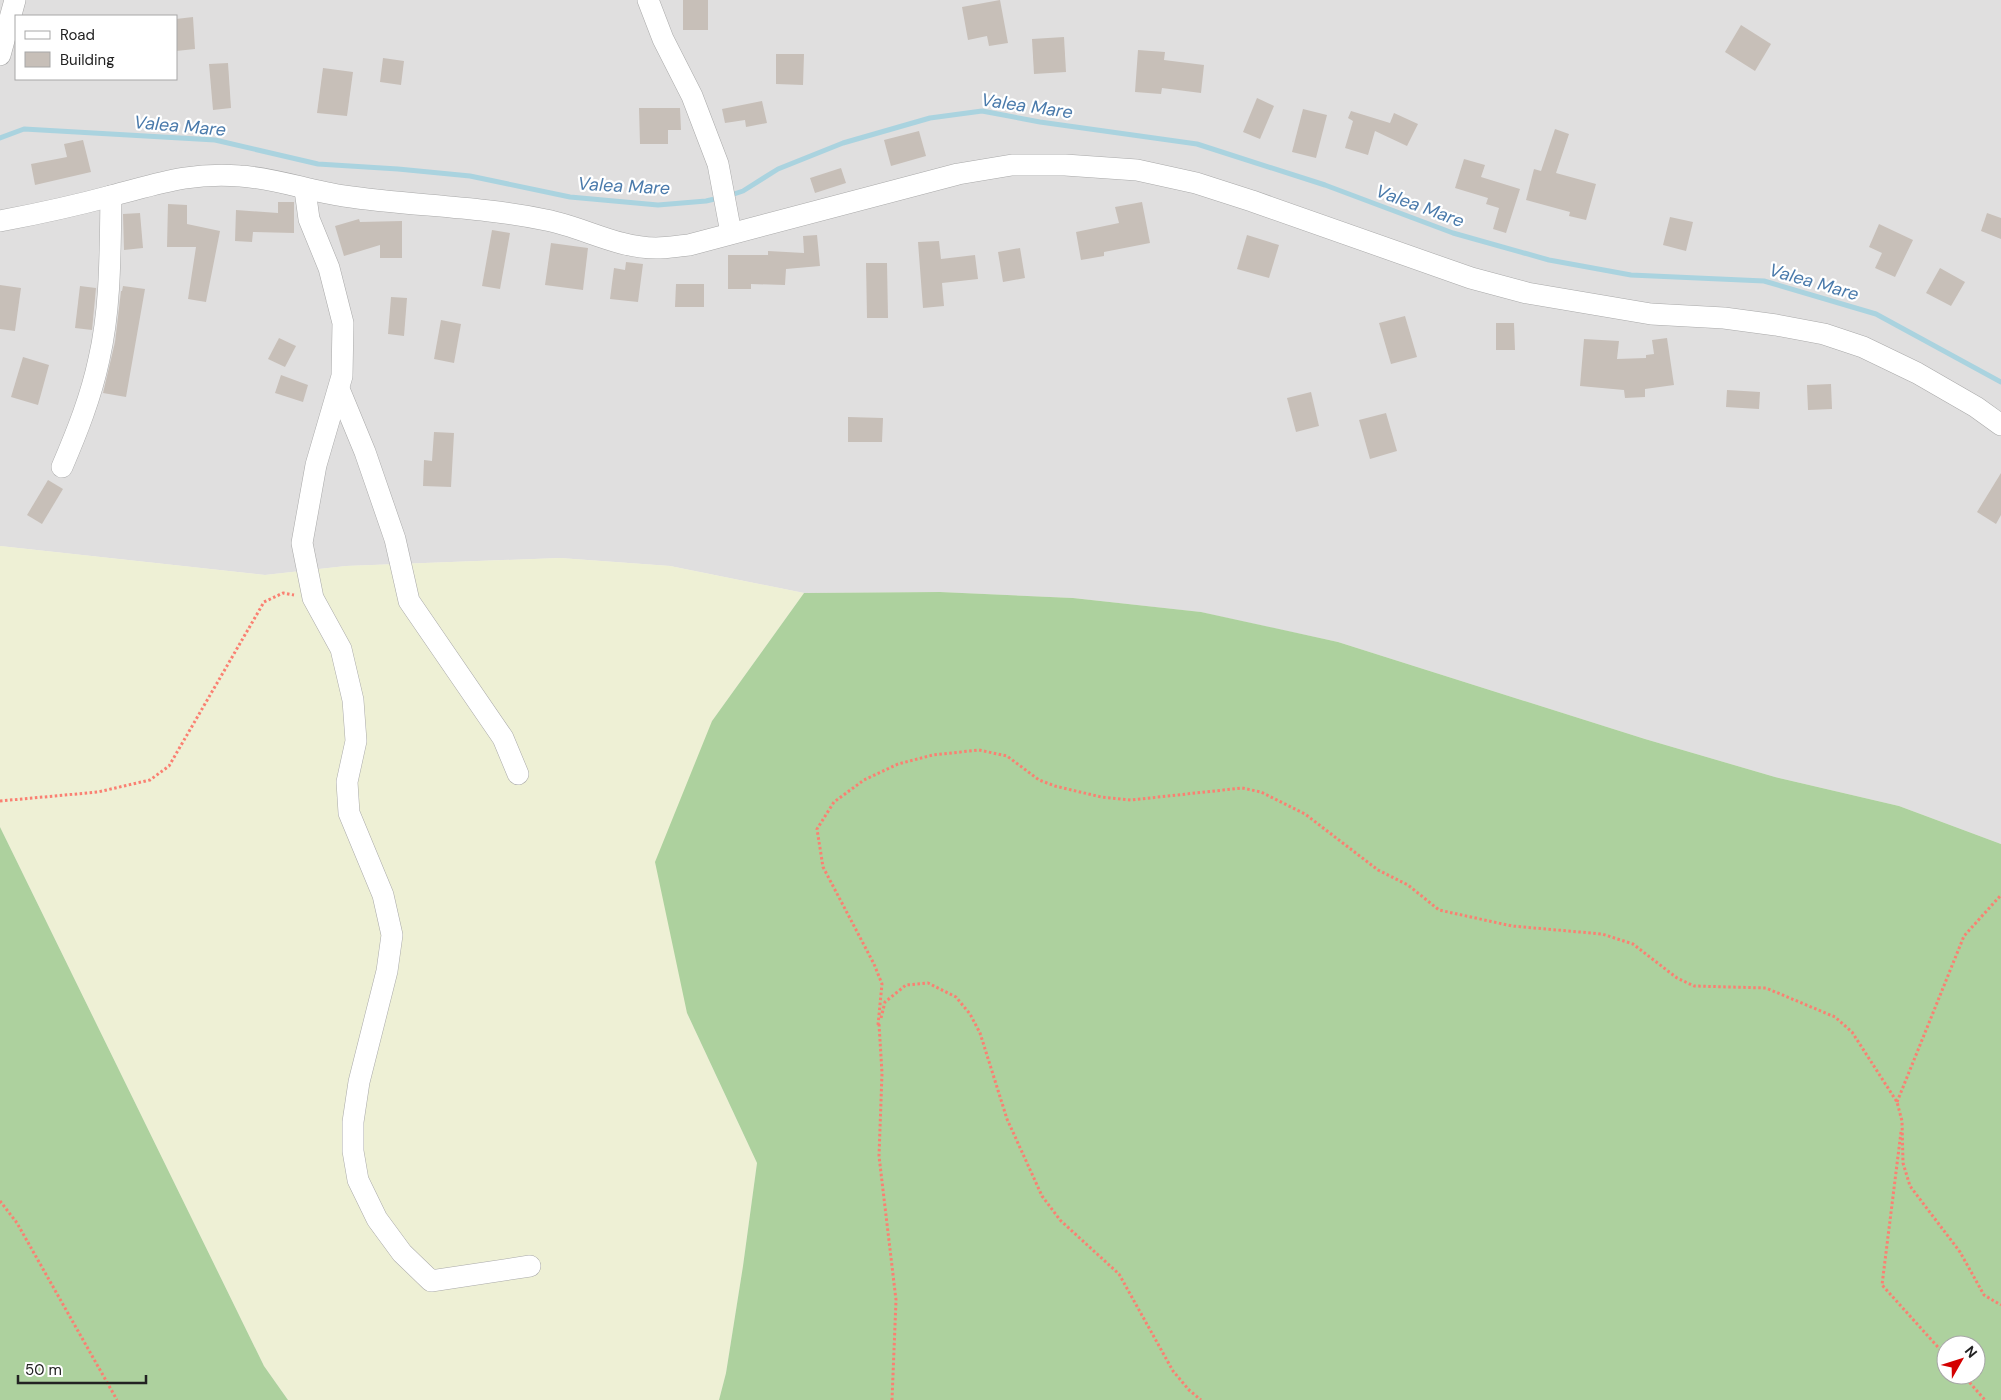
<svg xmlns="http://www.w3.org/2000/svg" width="2001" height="1400" font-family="'DM Sans',sans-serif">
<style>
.residential{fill:#e0dfdf;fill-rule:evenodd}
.farmland{fill:#eef0d5}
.forest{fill:#add19e;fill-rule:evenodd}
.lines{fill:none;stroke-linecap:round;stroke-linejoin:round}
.stream{stroke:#aad3df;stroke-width:5}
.building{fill:#c7bfb8}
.minor-casing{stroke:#a9a9a9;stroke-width:22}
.path{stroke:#fa8072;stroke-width:3;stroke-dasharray:2.5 2.5;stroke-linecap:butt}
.minor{stroke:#fff;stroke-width:21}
.labels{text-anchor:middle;stroke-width:4.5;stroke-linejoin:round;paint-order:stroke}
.water-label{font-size:18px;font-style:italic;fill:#4a7aab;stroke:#fff}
</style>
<rect width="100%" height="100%" fill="#f2efe9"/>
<path class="residential" d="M 0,0 L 2001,0 L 2001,844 L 1899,806 L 1775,777 L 1645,739 L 1338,642 L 1200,612 L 1073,598 L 940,592 L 804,593 L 670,566 L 560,558 L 346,566 L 265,575 L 0,546 ZM 16,16 L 176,16 L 176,79 L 16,79 Z"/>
<path class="farmland" d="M 0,546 L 265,575 L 346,566 L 560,558 L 670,566 L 804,593 L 712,721 L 687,1013 L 757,1163 L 743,1266 L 726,1373 L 719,1400 L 288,1400 L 264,1366 L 0,827 Z"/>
<g class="forest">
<path d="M 940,592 L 1073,598 L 1201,612 L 1338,642 L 1645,739 L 1775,777 L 1899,806 L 2001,844 L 2001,1400 L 719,1400 L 726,1373 L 743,1266 L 757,1163 L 687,1013 L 655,862 L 712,721 L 804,593 ZM 1946,1345 L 1976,1345 L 1976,1375 L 1946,1375 Z"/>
<path d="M 0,827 L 264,1366 L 288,1400 L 0,1400 Z"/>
</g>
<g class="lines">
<g class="stream">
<path d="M 0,138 L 24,129 L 215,140 L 318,164 L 398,169 L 470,176 L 570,197 L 658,205 L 706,201 L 719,198"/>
<path d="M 728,196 L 743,191 L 778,169 L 843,143 L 930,118 L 982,111 L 1040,122 L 1197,144 L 1325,185 L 1453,233 L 1549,260 L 1631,275 L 1764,281 L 1876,314 L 2001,382"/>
</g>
</g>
<g class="building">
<rect x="683" y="0" width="25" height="30"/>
<path d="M 1000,0 L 1008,43 L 989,46 L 987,36 L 968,40 L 962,7 Z"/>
<path d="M 193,17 L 195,49 L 176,51 L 176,19 Z"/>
<path d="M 1741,25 L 1771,44 L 1755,71 L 1725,52 Z"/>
<path d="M 1064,37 L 1066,72 L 1034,74 L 1032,39 Z"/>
<path d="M 1138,50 L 1165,52 L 1164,60 L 1204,65 L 1201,93 L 1162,88 L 1161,94 L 1135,92 Z"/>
<path d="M 776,54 L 804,54 L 803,85 L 776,84 Z"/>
<path d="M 383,58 L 404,61 L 401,85 L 380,82 Z"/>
<path d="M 228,63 L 231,108 L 213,110 L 209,64 Z"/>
<path d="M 323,68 L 353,72 L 347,116 L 317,113 Z"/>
<path d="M 1257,98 L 1274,106 L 1260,139 L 1243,132 Z"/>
<path d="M 762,101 L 767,123 L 746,127 L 745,120 L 725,123 L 722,109 Z"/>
<path d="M 639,108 L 680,108 L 681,130 L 668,130 L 668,144 L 640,144 Z"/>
<path d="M 1303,109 L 1327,115 L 1316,158 L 1292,152 Z"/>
<path d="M 1351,111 L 1390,123 L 1394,113 L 1418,124 L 1407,146 L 1375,131 L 1368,155 L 1345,148 L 1353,121 L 1348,118 Z"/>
<path d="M 1555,129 L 1569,134 L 1556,173 L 1596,184 L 1586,220 L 1569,216 L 1570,212 L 1526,200 L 1534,169 L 1541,171 Z"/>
<path d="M 919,131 L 926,156 L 891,166 L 884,140 Z"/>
<path d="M 83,140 L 91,172 L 35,185 L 31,164 L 67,157 L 64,144 Z"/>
<path d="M 1464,159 L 1485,165 L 1481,177 L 1520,189 L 1506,233 L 1493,229 L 1499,208 L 1486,204 L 1488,198 L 1455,188 Z"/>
<path d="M 841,168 L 846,183 L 815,193 L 810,178 Z"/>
<path d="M 278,202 L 294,202 L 294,233 L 253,232 L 252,242 L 235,241 L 236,210 L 278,213 Z"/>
<path d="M 1142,202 L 1150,243 L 1104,252 L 1104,256 L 1081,260 L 1076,232 L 1119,223 L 1115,207 Z"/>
<path d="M 168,204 L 187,205 L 187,224 L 220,231 L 206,302 L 188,299 L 196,247 L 167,247 Z"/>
<path d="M 140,213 L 143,248 L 124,250 L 123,214 Z"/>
<path d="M 1987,213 L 2001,218 L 2001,239 L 1981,231 Z"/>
<path d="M 1670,217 L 1693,222 L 1686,251 L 1663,245 Z"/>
<path d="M 359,219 L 360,222 L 402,221 L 402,258 L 380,258 L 380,245 L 344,256 L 335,226 Z"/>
<path d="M 1879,224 L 1913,240 L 1895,277 L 1875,268 L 1882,253 L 1869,247 Z"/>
<path d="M 492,230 L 510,233 L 500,289 L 482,286 Z"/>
<path d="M 817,235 L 820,266 L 786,269 L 785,285 L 751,284 L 751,289 L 728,289 L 728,255 L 768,255 L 768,251 L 804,253 L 803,236 Z"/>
<path d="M 1247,235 L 1279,245 L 1269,278 L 1237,269 Z"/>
<path d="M 939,241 L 941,259 L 975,255 L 978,279 L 942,283 L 944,306 L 923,308 L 918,242 Z"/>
<path d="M 551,243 L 588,248 L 583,290 L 545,285 Z"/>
<path d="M 1020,248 L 1025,278 L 1003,282 L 998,252 Z"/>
<path d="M 626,262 L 643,264 L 638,302 L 610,299 L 614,268 L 625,270 Z"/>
<path d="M 866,263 L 887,263 L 888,318 L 867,318 Z"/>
<path d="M 1940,268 L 1965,282 L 1951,306 L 1926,293 Z"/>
<path d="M 676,284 L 704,284 L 704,307 L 675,307 Z"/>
<path d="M 0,285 L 21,288 L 15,331 L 0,329 Z"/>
<path d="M 80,286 L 96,288 L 92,330 L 75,328 Z"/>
<path d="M 123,286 L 145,289 L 126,397 L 103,393 L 115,342 L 121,291 L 122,291 Z"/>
<path d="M 391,297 L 407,298 L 404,336 L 388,334 Z"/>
<path d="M 1405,316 L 1417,357 L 1391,364 L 1379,323 Z"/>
<path d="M 441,320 L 461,324 L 454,363 L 434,359 Z"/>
<path d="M 1496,323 L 1514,323 L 1515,350 L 1496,350 Z"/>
<path d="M 279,338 L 296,346 L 285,367 L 268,359 Z"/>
<path d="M 1667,338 L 1674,385 L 1645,389 L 1645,397 L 1625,398 L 1624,390 L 1580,386 L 1584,339 L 1619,341 L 1617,359 L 1646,358 L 1646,355 L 1654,354 L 1652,340 Z"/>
<path d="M 23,357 L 49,365 L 38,405 L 11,397 Z"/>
<path d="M 281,375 L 308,385 L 303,402 L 275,393 Z"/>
<path d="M 1831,384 L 1832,409 L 1808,410 L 1807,385 Z"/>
<path d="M 1727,390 L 1760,392 L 1759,409 L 1726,407 Z"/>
<path d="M 1311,392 L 1319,426 L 1296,432 L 1287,398 Z"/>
<path d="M 1386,413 L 1397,451 L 1370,459 L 1359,420 Z"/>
<path d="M 848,417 L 883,418 L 882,442 L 848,442 Z"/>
<path d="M 434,432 L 454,433 L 451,487 L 423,486 L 424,460 L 432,461 Z"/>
<path d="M 2001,473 L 2001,515 L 1996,524 L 1977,512 Z"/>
<path d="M 48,480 L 63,489 L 42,524 L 27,515 Z"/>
</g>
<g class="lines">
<defs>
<g id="minor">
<path d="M 648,0 L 663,39 L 692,96 L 718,164 L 731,233"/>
<path d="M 0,55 L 15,0"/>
<path d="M 305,190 L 309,219 L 329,268 L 343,323 L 342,376 L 316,465 L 302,543 L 313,598 L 341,649 L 353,700 L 356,741 L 347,782 L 349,813 L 383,895 L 392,935 L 387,971 L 359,1082 L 353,1122 L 353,1151 L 358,1180 L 377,1219 L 402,1253 L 431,1281 L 530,1266"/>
<path d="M 0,221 C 37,214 74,206 111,196 C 158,184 190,172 240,176 C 275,178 309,191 344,196 C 411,206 479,206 546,220 C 583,227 617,248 656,248 C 667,248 678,246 689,245 L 958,174 L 1012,165 L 1065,165 L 1137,170 L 1196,183 L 1252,201 L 1471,278 L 1527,293 L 1651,314 L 1724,318 L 1776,325 L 1824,334 L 1863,347 L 1917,373 L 1976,407 L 2001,425"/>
<path d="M 339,389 L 365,452 L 395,539 L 409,601 L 503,738 L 518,774"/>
<path d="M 62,467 C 77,432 91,397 99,359 C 111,307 110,250 111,196"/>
</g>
</defs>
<use href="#minor" class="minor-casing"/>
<g class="path">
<path d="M 0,801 L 98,792 L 150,780 L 169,766 L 264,602 L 283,593 L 294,595"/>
<path d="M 881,1018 L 885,1002 L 906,985 L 928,983 L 956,997 L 970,1014 L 980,1033 L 1007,1119 L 1042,1196 L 1060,1220 L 1119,1274 L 1173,1371 L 1189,1390 L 1201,1400"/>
<path d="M 879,1024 L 882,1073 L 879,1156 L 896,1300 L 892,1400"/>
<path d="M 878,1025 L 882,984 L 874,964 L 823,867 L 817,829 L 834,802 L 864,780 L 898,764 L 933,755 L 979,750 L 1007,756 L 1039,780 L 1055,786 L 1101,797 L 1131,800 L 1242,788 L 1261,792 L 1305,814 L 1378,870 L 1408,885 L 1439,910 L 1512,926 L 1602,934 L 1633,944 L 1677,978 L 1694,986 L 1766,988 L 1835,1017 L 1852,1032 L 1897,1102 L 1902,1121 L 1903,1163 L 1910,1186 L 1960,1252 L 1984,1295 L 2001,1305"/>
<path d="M 1897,1102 L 1964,936 L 2001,895"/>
<path d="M 1901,1132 L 1882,1285 L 1946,1356"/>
<path d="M 0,1201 L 17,1223 L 117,1400"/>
<path d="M 1963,1375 L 1985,1400"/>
</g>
<use href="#minor" class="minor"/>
</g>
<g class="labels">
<g class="water-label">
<text transform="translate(1027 106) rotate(8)" y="6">Valea Mare</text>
<text transform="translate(180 126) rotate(5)" y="6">Valea Mare</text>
<text transform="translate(624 186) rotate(3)" y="6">Valea Mare</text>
<text transform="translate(1420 206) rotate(20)" y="6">Valea Mare</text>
<text transform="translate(1814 282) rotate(16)" y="6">Valea Mare</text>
</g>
</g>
<rect x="15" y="15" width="162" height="65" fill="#ffffff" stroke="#a7a7a7"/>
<rect x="25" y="31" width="25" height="8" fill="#ffffff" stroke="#a7a7a7"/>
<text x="60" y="40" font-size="15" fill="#222222">Road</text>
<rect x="25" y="52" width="25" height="15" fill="#c7bfb8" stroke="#a7a7a7"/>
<text x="60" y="65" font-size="15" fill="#222222">Building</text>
<g transform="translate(1961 1360) rotate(51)"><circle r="24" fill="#ffffff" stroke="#a7a7a7"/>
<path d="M0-4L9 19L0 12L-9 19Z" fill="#d40000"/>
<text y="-8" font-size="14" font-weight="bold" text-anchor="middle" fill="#222222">N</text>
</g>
<path d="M18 1375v8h128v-8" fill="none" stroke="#222222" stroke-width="2.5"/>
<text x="25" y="1375" font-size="15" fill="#222222" stroke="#ffffff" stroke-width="4" paint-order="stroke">50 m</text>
</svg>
